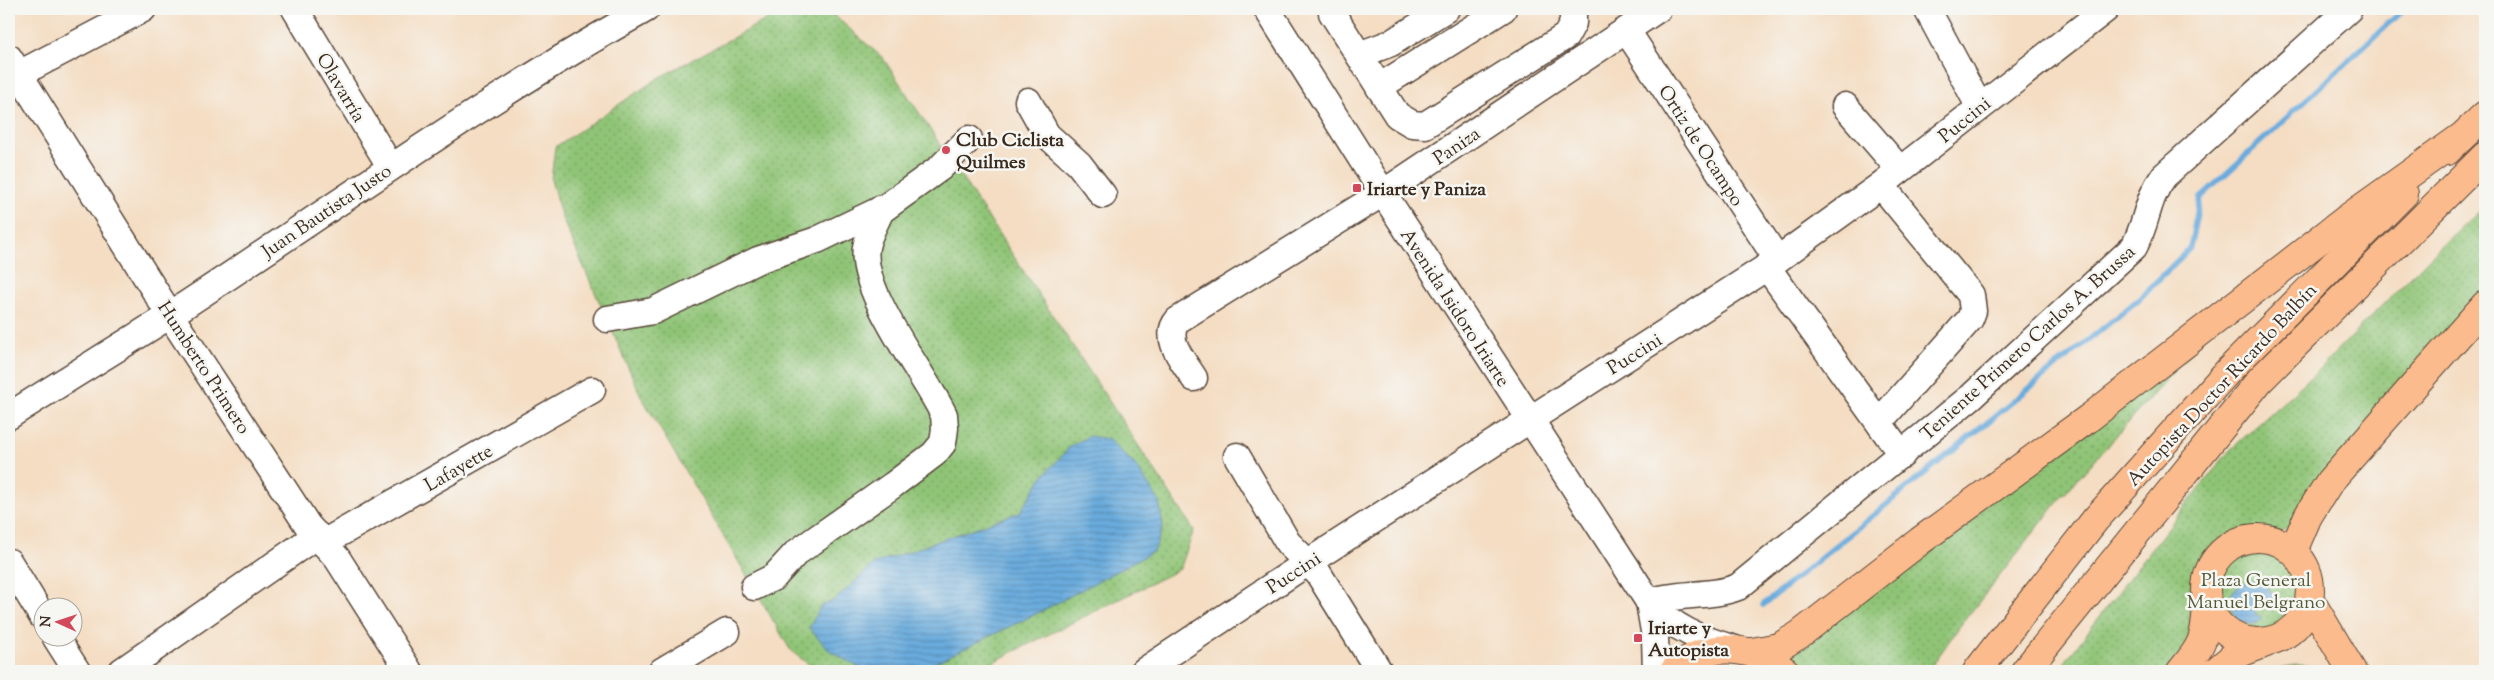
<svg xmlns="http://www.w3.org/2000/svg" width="2494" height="680" font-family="'Sorts Mill Goudy',serif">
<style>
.grass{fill:url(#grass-dots);stroke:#65774a}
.water{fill:url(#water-rules);stroke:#526a7e}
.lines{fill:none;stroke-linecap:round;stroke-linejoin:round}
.stream{stroke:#69abdd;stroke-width:5.5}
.minor-casing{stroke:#574537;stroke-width:29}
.major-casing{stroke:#574537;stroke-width:30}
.highway-casing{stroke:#574537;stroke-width:30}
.minor{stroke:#fff;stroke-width:26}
.major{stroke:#fbbb8d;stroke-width:28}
.highway{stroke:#fbbb8d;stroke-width:28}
.poi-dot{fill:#d1495b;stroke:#f6f6f2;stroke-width:2}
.labels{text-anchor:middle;stroke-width:5;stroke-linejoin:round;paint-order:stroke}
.street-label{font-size:19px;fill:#3b2a1e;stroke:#f6f6f2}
.poi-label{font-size:19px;font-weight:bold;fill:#3b2a1e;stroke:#f6f6f2;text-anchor:start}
.park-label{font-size:19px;fill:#545838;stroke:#f6f6f2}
</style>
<defs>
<pattern id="grass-dots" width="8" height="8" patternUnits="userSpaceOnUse" patternTransform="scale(1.25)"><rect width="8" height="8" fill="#8fc476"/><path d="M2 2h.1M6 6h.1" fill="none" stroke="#769f60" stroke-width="1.8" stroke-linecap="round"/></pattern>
<pattern id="water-rules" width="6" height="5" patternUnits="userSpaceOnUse" patternTransform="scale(1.25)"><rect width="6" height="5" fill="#69abdd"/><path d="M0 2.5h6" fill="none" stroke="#588bb3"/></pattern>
</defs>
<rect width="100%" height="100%" fill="#f6f6f2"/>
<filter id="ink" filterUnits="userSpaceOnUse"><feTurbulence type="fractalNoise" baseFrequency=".02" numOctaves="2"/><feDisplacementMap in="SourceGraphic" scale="10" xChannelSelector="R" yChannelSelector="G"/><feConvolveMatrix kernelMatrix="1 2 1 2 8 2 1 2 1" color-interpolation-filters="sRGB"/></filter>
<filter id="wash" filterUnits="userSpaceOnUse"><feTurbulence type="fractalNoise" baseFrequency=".0096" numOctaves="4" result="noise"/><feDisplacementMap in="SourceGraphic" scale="20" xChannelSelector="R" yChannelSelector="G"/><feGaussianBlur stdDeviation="1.12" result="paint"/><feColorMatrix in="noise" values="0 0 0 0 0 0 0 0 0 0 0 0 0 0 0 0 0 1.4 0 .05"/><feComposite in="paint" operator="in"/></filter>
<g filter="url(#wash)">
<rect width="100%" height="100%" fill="#f4ddc2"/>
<g class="grass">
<path d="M 786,9 L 827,9 L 883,58 L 1194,530 L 1180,569 L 975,671 L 818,671 L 791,651 L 641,396 L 562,218 L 551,180 L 555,147 L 660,77 Z"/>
<path d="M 2485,206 L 2485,294 L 2291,525 L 2280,532 L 2254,528 L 2228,535 L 2205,556 L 2193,572 L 2190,592 L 2190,638 L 2170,671 L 2058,671 L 2149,552 L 2229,451 L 2313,375 L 2428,259 Z"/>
<path d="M 2205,336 L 2061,498 L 1960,626 L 1928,671 L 1803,671 L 1784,655 Z"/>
<circle cx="2256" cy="590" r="45"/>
<path d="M 1720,665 L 1741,666 L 1757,671 L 1700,671 Z"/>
<path d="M 2296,665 L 2309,666 L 2319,671 L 2265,671 Z"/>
</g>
<g class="water">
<path d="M 1089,436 L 1108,439 L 1136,466 L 1159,501 L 1163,527 L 1154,551 L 1042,611 L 918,671 L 863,670 L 829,650 L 809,628 L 821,606 L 836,599 L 874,564 L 1020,512 L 1042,477 L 1071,446 Z"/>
<path d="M 2254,581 C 2265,583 2272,589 2274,601 L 2269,604 L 2261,600 L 2254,609 L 2256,614 L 2262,618 C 2254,628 2244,625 2235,617 C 2226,599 2231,583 2254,581 Z"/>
</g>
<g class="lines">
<path class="stream" d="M 1763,605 L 2139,299 L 2190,248 L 2200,198 L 2404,9"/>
</g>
</g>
<g filter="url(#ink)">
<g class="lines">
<defs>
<g id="minor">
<path d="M 295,9 L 390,166"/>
<path d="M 1267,9 L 1383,193 L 1649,602 C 1673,629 1701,639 1735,649"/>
<path d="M 1332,9 L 1332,13 L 1397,115 L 1412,124 L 1425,125 L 1566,36 L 1573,23 L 1573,9"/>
<path d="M 1927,9 L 1979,106"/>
<path d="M 1627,31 L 1777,259"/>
<path d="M 1359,55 L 1391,43 L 1446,9"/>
<path d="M 9,58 L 170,315 L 308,526 L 337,558 L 409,671"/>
<path d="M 19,74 L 143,9"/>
<path d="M 1379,87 L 1503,9"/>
<path d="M 1028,101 L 1047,135 L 1079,164 L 1103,195"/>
<path d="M 1845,106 L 1900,170"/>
<path d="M 1767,267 L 1902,455"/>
<path d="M 607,319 L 653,311 L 758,260 L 817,240 L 886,207 L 940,168 L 969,139"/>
<path d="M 1194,378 C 1184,362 1162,338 1178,320 L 1383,193 L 1658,9"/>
<path d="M 9,416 C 62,382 117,349 170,315 C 328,212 481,101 646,9"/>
<path d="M 1880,421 L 1970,319 L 1973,311 L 1971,295 L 1881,185"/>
<path d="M 1237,456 L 1288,543 L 1318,573 L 1379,671"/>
<path d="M 323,543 L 592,390"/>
<path d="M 9,562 L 42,616"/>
<path d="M 754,587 L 774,577 L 796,553 L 893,485 L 934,454 L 943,443 L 945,428 L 944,415 C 924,373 859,292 866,247 C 868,235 877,220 882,208"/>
<path d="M 1649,602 C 1678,592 1710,598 1738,587 L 1972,396 L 2134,247 C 2148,221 2146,200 2164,176 L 2349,9"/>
<path d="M 1649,602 L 1655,637 L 1656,671"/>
<path d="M 56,638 L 77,671"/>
<path d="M 122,671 L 317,535"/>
<path d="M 662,671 L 727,632"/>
<path d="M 1144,671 L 1307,563 L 1767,267 L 1881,185 L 2106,9"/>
</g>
<g id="major">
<circle cx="2258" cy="590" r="52"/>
<path d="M 2310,600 L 2352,671"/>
<path d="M 1674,671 C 1704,640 1754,645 1785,671"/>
<path d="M 2181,671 C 2203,645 2205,639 2207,604"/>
<path d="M 2216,671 L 2235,655 L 2266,643"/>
</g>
<g id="highway">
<path d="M 2447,151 L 2485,115"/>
<path d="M 2293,551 L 2308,516 L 2330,481 L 2485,305"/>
<path d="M 1752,652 L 1779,647 L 1799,635 L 1920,541 L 2089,418 L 2345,220 L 2460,138"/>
<path d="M 1977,671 L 2095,520 L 2229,370 L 2404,194"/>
<path d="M 2025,671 L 2260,380 L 2485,156"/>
</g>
</defs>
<use href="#minor" class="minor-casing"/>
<use href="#major" class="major-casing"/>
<use href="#highway" class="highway-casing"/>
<use href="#minor" class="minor"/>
<use href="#major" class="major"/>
<use href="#highway" class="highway"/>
</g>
</g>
<g class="poi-dot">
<circle cx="946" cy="150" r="5"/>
<rect x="1352" y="183" width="10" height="10" rx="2.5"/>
<rect x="1633" y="633" width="10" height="10" rx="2.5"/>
</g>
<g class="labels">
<g class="street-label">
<text transform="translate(342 87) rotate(59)" y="7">Olavarría</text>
<text transform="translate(1964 119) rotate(-39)" y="7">Puccini</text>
<text transform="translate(1456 145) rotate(-34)" y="7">Paniza</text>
<text transform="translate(1702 145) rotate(57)" y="7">Ortiz de Ocampo</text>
<text transform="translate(326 210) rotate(-34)" y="7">Juan Bautista Justo</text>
<text transform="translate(1456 307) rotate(57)" y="7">Avenida Isidoro Iriarte</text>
<text transform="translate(2027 342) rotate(-42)" y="7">Teniente Primero Carlos A. Brussa</text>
<text transform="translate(1634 353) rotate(-32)" y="7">Puccini</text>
<text transform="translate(205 367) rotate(57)" y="7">Humberto Primero</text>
<text transform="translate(2221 384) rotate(-47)" y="7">Autopista Doctor Ricardo Balbín</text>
<text transform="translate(458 467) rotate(-30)" y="7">Lafayette</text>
<text transform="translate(1293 572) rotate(-33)" y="7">Puccini</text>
</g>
<g class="poi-label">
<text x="956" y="146">Club Ciclista<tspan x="956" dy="22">Quilmes</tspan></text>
<text x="1367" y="195">Iriarte y Paniza</text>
<text x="1648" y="634">Iriarte y<tspan x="1648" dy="22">Autopista</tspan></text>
</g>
<g class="park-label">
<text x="2256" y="586">Plaza General<tspan x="2256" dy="22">Manuel Belgrano</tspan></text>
</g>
</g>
<rect width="2494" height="680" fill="none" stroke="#f6f6f2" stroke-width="30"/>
<g transform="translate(58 622) rotate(273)"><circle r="24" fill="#f6f6f2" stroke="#aba49d"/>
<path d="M0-4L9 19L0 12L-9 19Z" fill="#d1495b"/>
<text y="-8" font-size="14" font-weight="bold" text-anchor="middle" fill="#3b2a1e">N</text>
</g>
</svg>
